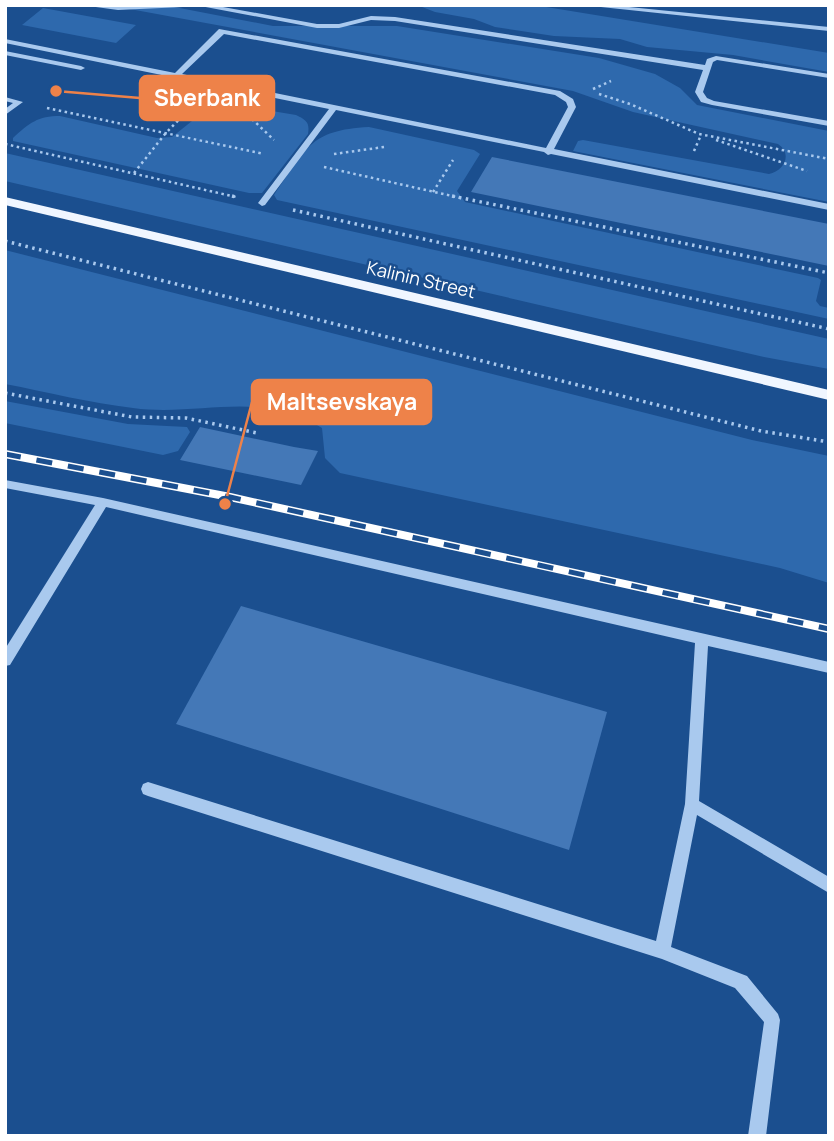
<svg xmlns="http://www.w3.org/2000/svg" width="834" height="1141" font-family="Manrope,sans-serif">
<style>
.green{fill:#2e69ad}
.building{fill:#4478b7}
.lines{fill:none;stroke-linecap:round;stroke-linejoin:round}
.path-far1{stroke:#a9c9ee;stroke-width:2.5;stroke-dasharray:2.5 3.5;stroke-linecap:butt}
.path{stroke:#a9c9ee;stroke-width:3.5;stroke-dasharray:2.5 4.5;stroke-linecap:butt}
.minor{fill:#a9c9ee;fill-rule:evenodd}
.major{fill:#f0f6ff;fill-rule:evenodd}
.rail-casing{stroke:#fff;stroke-width:8}
.rail{stroke:#1b4f8f;stroke-width:5;stroke-dasharray:16;stroke-linecap:butt}
.labels{text-anchor:middle;stroke-width:5;stroke-linejoin:round;paint-order:stroke}
.far-street-label{font-size:18px;fill:#fff;stroke:#1b4f8f}
.leader{fill:none;stroke:#ee8249;stroke-width:2.5}
.callout-dot{fill:#ee8249;stroke:#1b4f8f;stroke-width:2.5}
.callout{fill:#ee8249;stroke:#ee8249;stroke-width:2.5}
.callout-label{font-size:23px;text-anchor:middle;font-weight:bold;fill:#fff}
</style>
<rect width="100%" height="100%" fill="#1b4f8f"/>
<g class="green">
<path d="M 108,5 L 164,5 L 273,26 L 397,26 L 599,58 L 655,74 L 680,88 L 697,105 L 829,131 L 829,202 L 573,151 L 578,141 L 583,140 L 769,174 C 784,171 793,154 778,144 L 633,112 L 573,91 Z"/>
<path d="M 417,5 L 534,5 L 829,53 L 829,72 L 733,55 L 647,47 L 620,39 L 554,36 L 495,27 L 474,19 L 435,12 Z"/>
<path d="M 43,8 L 136,25 L 116,43 L 22,25 Z"/>
<path d="M 229,104 L 296,115 C 306,120 310,122 308,134 L 262,193 L 249,193 L 13,141 L 13,138 C 29,123 38,116 60,116 L 157,138 L 172,137 L 202,113 Z"/>
<path d="M 369,127 L 474,150 L 480,154 L 457,191 L 465,202 L 818,278 L 821,280 L 816,301 L 820,306 L 829,308 L 829,319 L 277,200 L 274,195 C 306,149 309,130 369,127 Z"/>
<path d="M 5,153 L 829,339 L 829,369 L 764,357 L 5,181 Z"/>
<path d="M 5,250 L 752,440 L 829,456 L 829,583 L 780,568 L 340,473 L 325,458 L 322,428 C 261,389 199,417 133,408 C 90,403 47,392 5,384 Z"/>
<path d="M 5,401 L 128,424 L 187,427 L 190,432 L 178,451 L 163,455 L 5,423 Z"/>
</g>
<g class="building">
<path d="M 492,157 L 829,224 L 829,266 L 471,192 Z"/>
<path d="M 200,427 L 294,447 L 318,451 L 301,485 L 180,460 Z"/>
<path d="M 241,606 L 607,712 L 569,850 L 176,724 Z"/>
</g>
<g class="lines">
<g class="path-far1">
<path d="M 593,89 L 611,81"/>
<path d="M 599,94 L 630,104 L 699,134 L 829,159"/>
<path d="M 47,108 L 264,154"/>
<path d="M 252,119 L 274,140"/>
<path d="M 716,140 L 807,171"/>
<path d="M 5,144 L 236,197"/>
<path d="M 694,151 L 701,135"/>
<path d="M 334,154 L 384,147"/>
<path d="M 324,167 L 461,198"/>
<path d="M 134,173 L 165,134 L 193,105"/>
<path d="M 433,192 L 453,160"/>
</g>
<g class="path">
<path d="M 232,196 L 236,197"/>
<path d="M 452,196 L 829,273"/>
<path d="M 293,210 L 829,329"/>
<path d="M 5,241 L 761,431 L 829,442"/>
<path d="M 5,393 L 132,417 L 186,418 L 257,433"/>
</g>
<g class="minor">
<path d="M 81,5 L 186,5 L 183,7 L 118,10 Z"/>
<path d="M 195,5 L 212,5 L 317,24 L 339,24 L 371,16 L 395,17 L 705,65 L 707,59 L 716,56 L 829,74 L 829,78 L 717,60 L 713,62 L 703,92 L 707,98 L 714,101 L 829,121 L 829,126 L 712,105 L 701,102 L 695,92 L 703,70 L 395,21 L 371,20 L 339,28 L 317,28 Z"/>
<path d="M 582,5 L 609,5 L 829,27 L 829,31 Z"/>
<path d="M 219,29 L 560,91 L 573,99 L 576,107 L 554,149 L 829,204 L 829,210 L 551,154 L 548,155 L 544,152 L 336,110 L 265,205 L 262,206 L 258,203 L 329,109 L 5,43 L 5,39 L 175,73 ZM 224,34 L 555,95 L 566,102 L 568,107 L 546,148 L 182,74 Z"/>
<path d="M 5,51 L 81,66 L 85,68 L 81,70 L 5,55 Z"/>
<path d="M 5,97 L 23,102 L 5,115 L 5,109 L 13,103 L 5,101 Z"/>
<path d="M 5,480 L 103,498 L 829,662 L 829,673 L 708,646 L 699,801 L 829,877 L 829,893 L 697,815 L 671,947 L 747,976 L 778,1014 L 780,1020 L 766,1136 L 748,1136 L 764,1022 L 735,988 L 662,959 L 148,796 L 143,794 L 141,789 L 143,784 L 148,782 L 656,941 L 685,804 L 695,643 L 106,507 L 10,665 L 5,666 L 5,649 L 95,505 L 5,488 Z"/>
</g>
<path class="major" d="M 5,197 L 829,390 L 829,400 L 5,205 Z"/>
<defs>
<path id="rail" d="M 5,454 L 230,497 L 829,629"/>
</defs>
<use href="#rail" class="rail-casing"/>
<use href="#rail" class="rail"/>
</g>
<g class="labels">
<g class="far-street-label">
<text transform="translate(421 280) rotate(13)" y="6">Kalinin Street</text>
</g>
</g>
<path class="leader" d="M56 91L140 98M225 504L252 402"/>
<g class="callout-dot">
<circle cx="56" cy="91" r="7"/>
<circle cx="225" cy="504" r="7"/>
</g>
<g class="callout">
<rect x="140" y="76" width="134" height="44" rx="7"/>
<rect x="252" y="380" width="179" height="44" rx="7"/>
</g>
<g class="callout-label">
<text x="207" y="106">Sberbank</text>
<text x="342" y="410">Maltsevskaya</text>
</g>
<rect width="834" height="1141" fill="none" stroke="#ffffff" stroke-width="14"/>
</svg>
